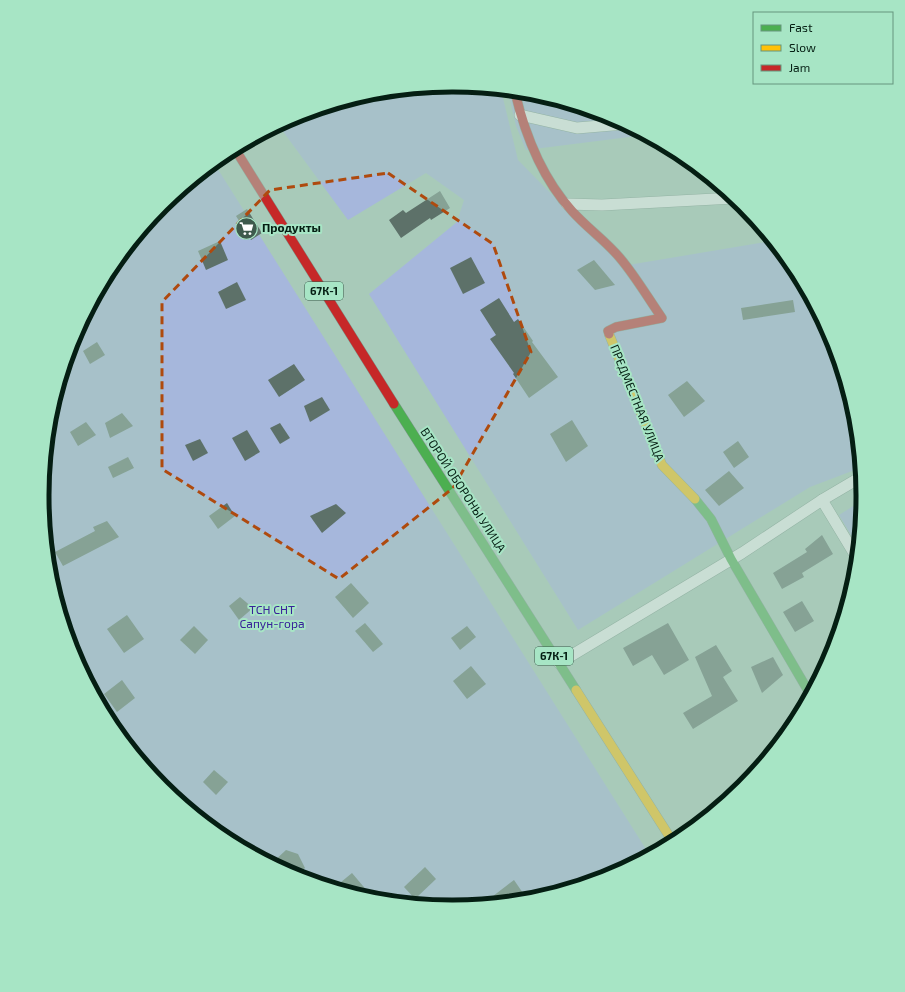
<svg xmlns="http://www.w3.org/2000/svg" width="905" height="992" font-family="'Exo 2',sans-serif">
<style>
.green{fill:#a6b7dc}
.building{fill:#5d7169}
.lines{fill:none;stroke-linecap:round;stroke-linejoin:round}
.street-casing{stroke:#7c978a;stroke-width:12}
.fast-casing{stroke:#7c978a;stroke-width:10}
.slow-casing{stroke:#7c978a;stroke-width:10}
.jam-casing{stroke:#7c978a;stroke-width:10}
.street{stroke:#f2f7f4;stroke-width:11}
.fast{stroke:#4caf50;stroke-width:9}
.slow{stroke:#ffc107;stroke-width:9}
.jam{stroke:#c62828;stroke-width:9}
.marked{fill:none;stroke:#af4a0e;stroke-width:3;stroke-dasharray:8 5;stroke-linejoin:round}
.labels{text-anchor:middle;stroke-width:4;stroke-linejoin:round;paint-order:stroke}
.shield{fill:#a7e5c5;stroke:#365a48;stroke-width:1}
.shield-label{font-size:11px;font-weight:bold;fill:#051e13}
.poi-label{font-size:12px;font-weight:bold;fill:#051e13;stroke:#a7e5c5;text-anchor:start}
.street-label{font-size:12px;fill:#051e13;stroke:#a7e5c5}
.park-label{font-size:12px;fill:#382299;stroke:#a7e5c5}
.rim{fill:none;stroke:#051e13;stroke-width:5}
</style>
<rect width="100%" height="100%" fill="#a8cab9"/>
<g class="green">
<path d="M 453,86 L 501,90 L 518,160 L 622,266 L 772,241 L 794,268 L 832,339 L 855,416 L 860,468 L 810,487 L 578,630 L 369,294 L 457,222 L 464,200 L 426,173 L 348,220 L 279,126 L 296,117 L 373,93 Z"/>
<path d="M 508,91 L 533,93 L 610,117 L 645,135 L 526,150 L 516,126 Z"/>
<path d="M 214,163 L 649,854 L 609,875 L 532,899 L 452,906 L 372,899 L 295,875 L 224,837 L 162,786 L 111,724 L 73,653 L 50,576 L 42,496 L 50,416 L 73,339 L 111,268 L 162,206 Z"/>
<path d="M 863,500 L 858,547 L 839,515 Z"/>
</g>
<g class="building">
<path d="M 440,191 L 450,208 L 431,220 L 430,218 L 401,238 L 389,220 L 403,210 L 406,213 Z"/>
<path d="M 247,209 L 262,233 L 251,240 L 236,216 Z"/>
<path d="M 220,241 L 228,260 L 206,270 L 198,251 Z"/>
<path d="M 471,257 L 485,283 L 463,294 L 450,268 Z"/>
<path d="M 594,260 L 615,285 L 595,290 L 577,270 Z"/>
<path d="M 237,282 L 246,300 L 226,309 L 218,292 Z"/>
<path d="M 499,298 L 514,322 L 518,319 L 533,341 L 532,342 L 558,377 L 529,398 L 513,374 L 514,373 L 490,339 L 496,335 L 480,310 Z"/>
<path d="M 793,300 L 795,312 L 743,320 L 741,308 Z"/>
<path d="M 97,342 L 105,355 L 90,364 L 83,351 Z"/>
<path d="M 294,364 L 305,380 L 279,397 L 268,380 Z"/>
<path d="M 687,381 L 705,401 L 684,417 L 668,395 Z"/>
<path d="M 322,397 L 330,410 L 310,422 L 304,406 Z"/>
<path d="M 122,413 L 133,426 L 110,438 L 105,423 Z"/>
<path d="M 572,420 L 588,446 L 566,462 L 550,434 Z"/>
<path d="M 86,422 L 96,435 L 78,446 L 70,432 Z"/>
<path d="M 280,423 L 290,438 L 280,444 L 270,428 Z"/>
<path d="M 247,430 L 260,452 L 245,461 L 232,438 Z"/>
<path d="M 200,439 L 208,453 L 193,461 L 185,445 Z"/>
<path d="M 738,441 L 749,457 L 734,468 L 723,452 Z"/>
<path d="M 128,457 L 134,468 L 113,478 L 108,467 Z"/>
<path d="M 729,471 L 744,488 L 719,506 L 705,490 Z"/>
<path d="M 227,503 L 235,516 L 218,529 L 209,516 Z"/>
<path d="M 336,504 L 346,513 L 322,533 L 310,516 Z"/>
<path d="M 107,521 L 119,537 L 63,566 L 55,552 L 95,531 L 93,527 Z"/>
<path d="M 822,535 L 833,554 L 802,573 L 804,577 L 782,589 L 773,573 L 807,552 L 805,549 Z"/>
<path d="M 351,583 L 369,603 L 353,618 L 335,597 Z"/>
<path d="M 240,597 L 253,608 L 239,620 L 229,606 Z"/>
<path d="M 802,601 L 814,621 L 795,632 L 783,612 Z"/>
<path d="M 127,615 L 144,639 L 124,653 L 107,629 Z"/>
<path d="M 365,623 L 383,644 L 373,652 L 355,631 Z"/>
<path d="M 668,623 L 689,660 L 664,675 L 652,655 L 633,666 L 623,648 Z"/>
<path d="M 194,626 L 208,640 L 195,654 L 180,640 Z"/>
<path d="M 467,626 L 476,637 L 460,650 L 451,638 Z"/>
<path d="M 716,645 L 732,671 L 723,677 L 738,701 L 693,729 L 683,713 L 712,696 L 695,657 Z"/>
<path d="M 773,657 L 783,675 L 762,693 L 751,667 Z"/>
<path d="M 471,666 L 486,684 L 467,699 L 453,681 Z"/>
<path d="M 122,680 L 135,698 L 117,712 L 104,694 Z"/>
<path d="M 214,770 L 228,782 L 216,795 L 203,782 Z"/>
<path d="M 286,850 L 298,854 L 305,868 L 296,876 L 272,863 Z"/>
<path d="M 425,867 L 436,879 L 415,899 L 404,887 Z"/>
<path d="M 352,873 L 374,899 L 335,887 Z"/>
<path d="M 514,880 L 525,896 L 520,900 L 484,903 Z"/>
</g>
<g class="lines">
<defs>
<g id="street">
<path d="M 520,115 L 577,128 L 624,124"/>
<path d="M 567,204 L 602,205 L 734,198"/>
<path d="M 822,500 L 857,558"/>
<path d="M 559,663 L 742,553 L 822,500 L 861,477"/>
</g>
<g id="fast">
<path d="M 394,404 L 576,690"/>
<path d="M 695,499 L 711,519 L 731,559 L 810,694"/>
</g>
<g id="slow">
<path d="M 609,334 L 662,465 L 695,499"/>
<path d="M 576,690 L 673,842"/>
</g>
<g id="jam">
<path d="M 515,92 C 525,135 542,178 572,211 C 587,228 606,241 620,258 C 636,277 648,298 662,318 L 616,327 L 608,331 L 609,334"/>
<path d="M 235,149 L 394,404"/>
</g>
</defs>
<use href="#street" class="street-casing"/>
<use href="#fast" class="fast-casing"/>
<use href="#slow" class="slow-casing"/>
<use href="#jam" class="jam-casing"/>
<use href="#street" class="street"/>
<use href="#fast" class="fast"/>
<use href="#slow" class="slow"/>
<use href="#jam" class="jam"/>
</g>
<path d="M0 0H905V992H0ZM 388,173 L 493,244 L 531,352 L 453,488 L 339,579 L 162,469 L 162,302 L 270,190 Z" fill="#a8cab9" fill-opacity=".55" fill-rule="evenodd"/>
<path class="marked" d="M 388,173 L 493,244 L 531,352 L 453,488 L 339,579 L 162,469 L 162,302 L 270,190 Z"/>
<defs>
<symbol id="supermarket-disc" viewBox="-11 -11 22 22"><circle r="9.5" fill="#3e5a4d" stroke="#a7e5c5"/><path d="M-6-5.5h2.5l.6 2H6L4.5 2H-2.5L-4.4-4H-6ZM-1.5 3.2a1.3 1.3 0 1 0 .1 0ZM3 3.2a1.3 1.3 0 1 0 .1 0Z" fill="#fff"/></symbol>
</defs>
<g fill-rule="evenodd">
<use href="#supermarket-disc" x="234" y="216" width="25" height="25"/>
</g>
<g class="labels">
<g class="shield">
<rect x="305" y="282" width="38" height="18" rx="3"/>
<rect x="535" y="647" width="38" height="18" rx="3"/>
</g>
<g class="shield-label">
<text x="324" y="295">67К-1</text>
<text x="554" y="660">67К-1</text>
</g>
<g class="poi-label">
<text x="262" y="232">Продукты</text>
</g>
<g class="street-label">
<text transform="translate(637 403) rotate(68)" y="4">ПРЕДМЕСТНАЯ УЛИЦА</text>
<text transform="translate(463 490) rotate(57)" y="4">ВТОРОЙ ОБОРОНЫ УЛИЦА</text>
</g>
<g class="park-label">
<text x="272" y="614">ТСН СНТ<tspan x="272" dy="14">Сапун-гора</tspan></text>
</g>
</g>
<path d="M0 0H905V992H0ZM452 92H453A403 403 0 0 1 856 495V497A403 403 0 0 1 453 900H452A403 403 0 0 1 49 497V495A403 403 0 0 1 452 92Z" fill="#a7e5c5" fill-rule="evenodd"/>
<path class="rim" d="M452 92H453A403 403 0 0 1 856 495V497A403 403 0 0 1 453 900H452A403 403 0 0 1 49 497V495A403 403 0 0 1 452 92Z"/>
<rect x="753" y="12" width="140" height="72" fill="#a7e5c5" stroke="#66957e"/>
<rect x="761" y="25" width="20" height="6" fill="#4caf50" stroke="#66957e"/>
<text x="789" y="32" font-size="12" fill="#051e13">Fast</text>
<rect x="761" y="45" width="20" height="6" fill="#ffc107" stroke="#66957e"/>
<text x="789" y="52" font-size="12" fill="#051e13">Slow</text>
<rect x="761" y="65" width="20" height="6" fill="#c62828" stroke="#66957e"/>
<text x="789" y="72" font-size="12" fill="#051e13">Jam</text>
</svg>
